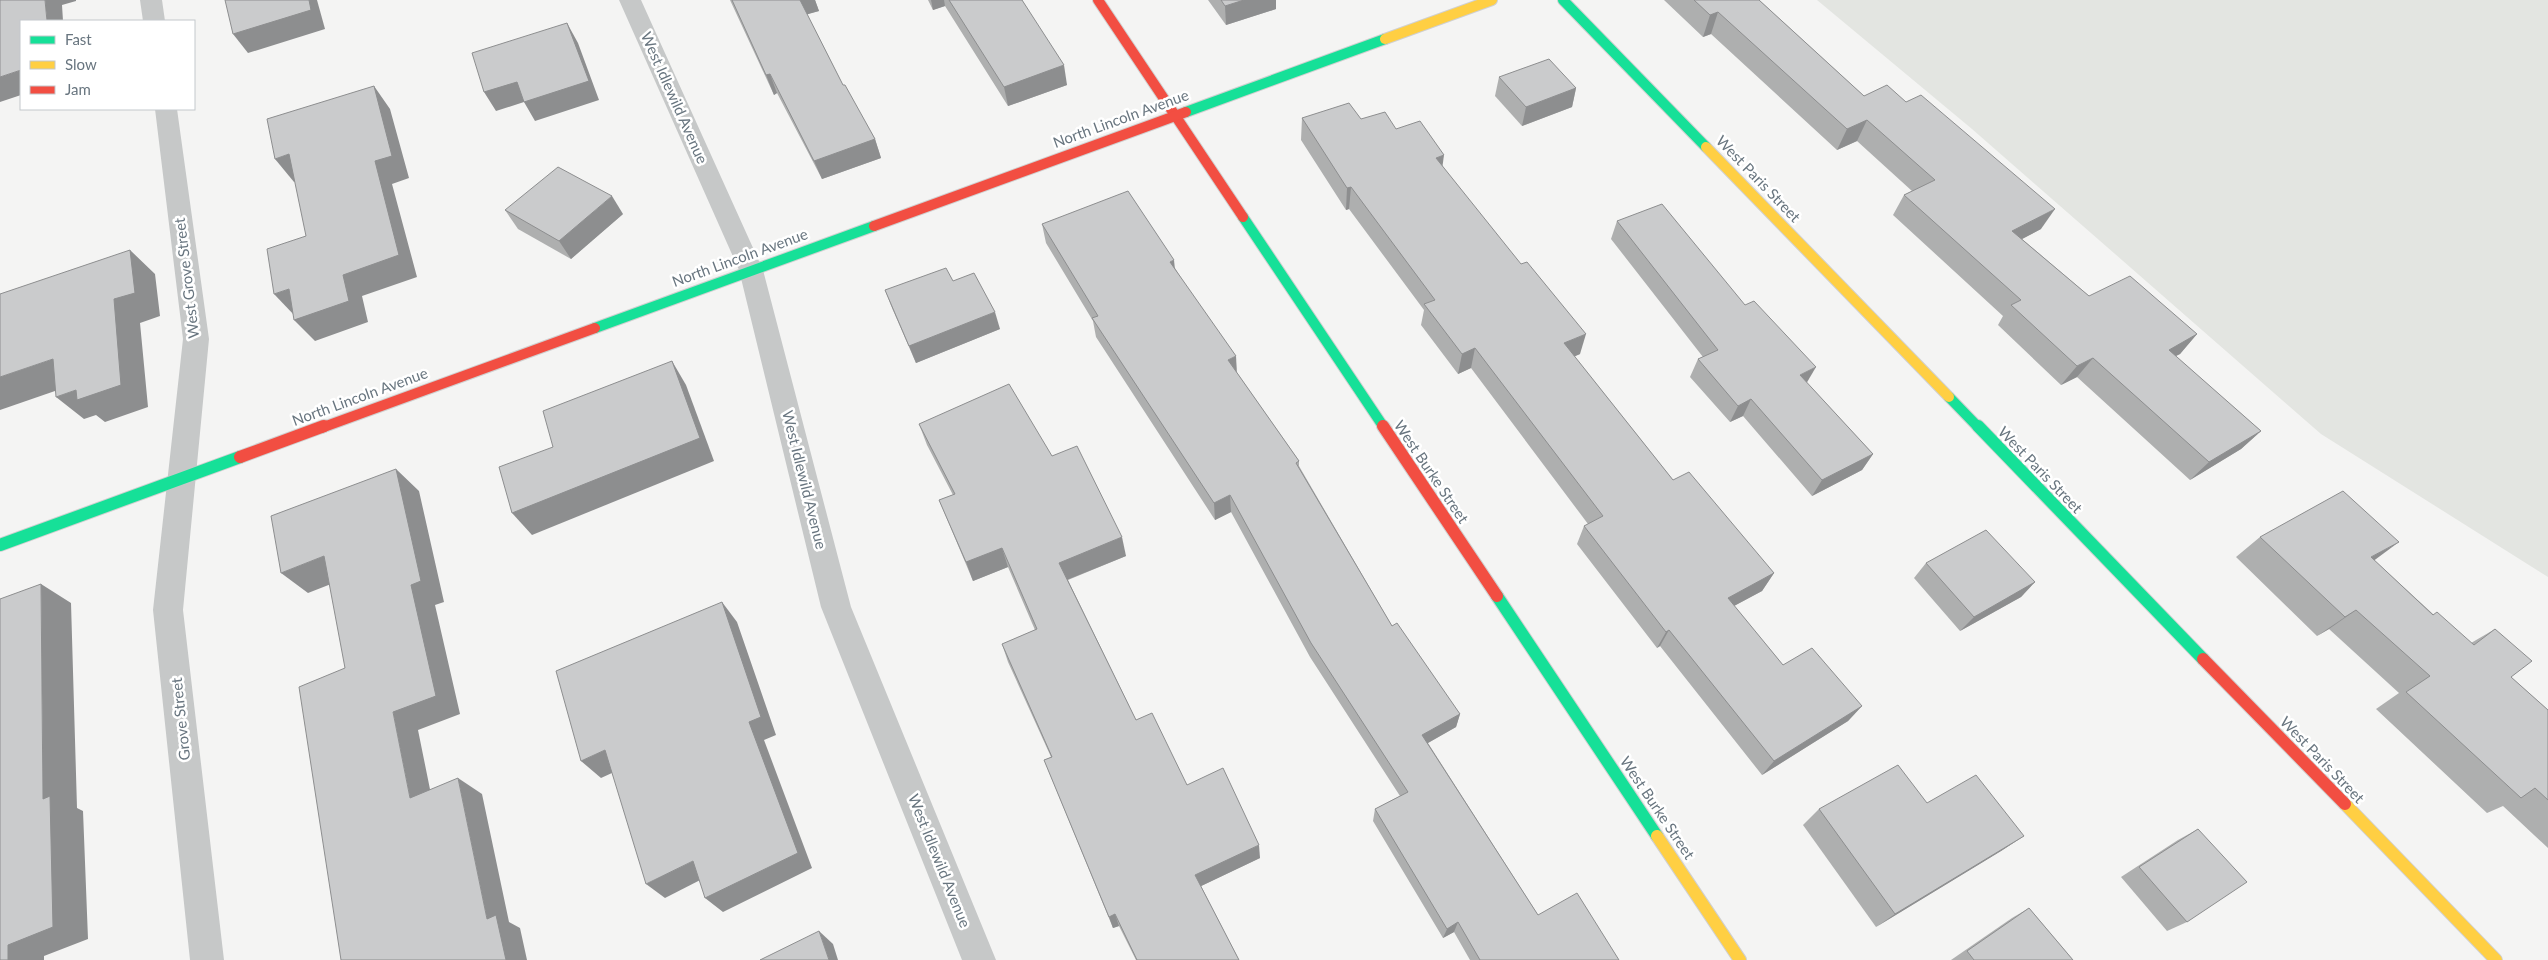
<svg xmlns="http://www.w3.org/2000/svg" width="2548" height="960" font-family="Lato,sans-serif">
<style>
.green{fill:#e3e5e1}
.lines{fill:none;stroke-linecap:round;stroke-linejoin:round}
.fast-far1-casing{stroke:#d0d0d0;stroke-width:12}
.fast-casing{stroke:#d0d0d0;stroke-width:14}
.slow-far1-casing{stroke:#d0d0d0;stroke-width:12}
.slow-casing{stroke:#d0d0d0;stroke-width:14}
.jam-far1-casing{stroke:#d0d0d0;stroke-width:12}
.jam-casing{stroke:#d0d0d0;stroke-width:14}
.street{fill:#c6c8c8;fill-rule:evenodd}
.fast-far1{stroke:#16e098;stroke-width:10}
.fast{stroke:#16e098;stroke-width:12}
.slow-far1{stroke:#ffcf43;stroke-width:10}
.slow{stroke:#ffcf43;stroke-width:12}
.jam-far1{stroke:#f24e42;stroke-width:10}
.jam{stroke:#f24e42;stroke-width:12}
.wall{fill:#aeafaf}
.shaded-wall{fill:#8d8e8f}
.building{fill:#cacbcc;stroke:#8d8e8f}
.labels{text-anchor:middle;stroke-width:5;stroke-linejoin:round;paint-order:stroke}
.street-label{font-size:15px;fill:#68757f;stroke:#fff}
</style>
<rect width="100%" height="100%" fill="#f4f4f3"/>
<path class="green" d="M 1817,0 L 2548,0 L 2548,577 L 2321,434 L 1972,129 Z"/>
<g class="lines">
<defs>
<g id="fast-far1">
<path d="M 1563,0 L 1706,147"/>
<path d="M 1186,112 L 1385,39"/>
<path d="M 1243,217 L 1383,426"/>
<path d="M 595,328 L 874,226"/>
<path d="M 1949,397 L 1979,428"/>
</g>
<g id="fast">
<path d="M 1978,426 L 2203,659"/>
<path d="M 0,545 L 240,457"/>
<path d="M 1497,596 L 1657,836"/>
</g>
<g id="slow-far1">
<path d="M 1385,39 L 1492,0"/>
<path d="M 1706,147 L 1949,397"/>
</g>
<g id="slow">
<path d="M 2345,804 L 2496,960"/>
<path d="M 1657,836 L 1740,960"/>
</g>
<g id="jam-far1">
<path d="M 1098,0 L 1243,217"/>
<path d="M 874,226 L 1186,112"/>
<path d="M 1383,426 L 1384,428"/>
<path d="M 321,428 L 595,328"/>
</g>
<g id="jam">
<path d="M 1383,426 L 1497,596"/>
<path d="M 240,457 L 324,426"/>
<path d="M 2203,659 L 2345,804"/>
</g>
</defs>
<use href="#fast-far1" class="fast-far1-casing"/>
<use href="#fast" class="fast-casing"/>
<use href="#slow-far1" class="slow-far1-casing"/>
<use href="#slow" class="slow-casing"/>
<use href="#jam-far1" class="jam-far1-casing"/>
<use href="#jam" class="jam-casing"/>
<g class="street">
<path d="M 140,0 L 162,0 L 165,21 L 143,21 Z"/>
<path d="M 619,0 L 641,0 L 763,270 L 851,607 L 996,960 L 962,960 L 821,607 L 739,270 Z"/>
<path d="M 155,109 L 177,109 L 209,339 L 183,610 L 224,960 L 190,960 L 153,610 L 183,339 Z"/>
</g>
<use href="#fast-far1" class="fast-far1"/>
<use href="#fast" class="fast"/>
<use href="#slow-far1" class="slow-far1"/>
<use href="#slow" class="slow"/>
<use href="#jam-far1" class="jam-far1"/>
<use href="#jam" class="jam"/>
</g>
<g class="wall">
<path d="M 730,0 L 815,0 L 819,11 L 807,14 L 843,85 L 875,139 L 881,158 L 822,179 L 777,93 L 774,95 Z"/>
<path d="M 928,0 L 1022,0 L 1067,85 L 1008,106 L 945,6 L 933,10 Z"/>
<path d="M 1208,0 L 1276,0 L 1276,9 L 1226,25 Z"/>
<path d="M 1664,0 L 1759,0 L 1864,96 L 2041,229 L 2022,239 L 2089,296 L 2197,334 L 2180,354 L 2175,356 L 2261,431 L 2241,449 L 2190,480 L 2077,377 L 2061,385 L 1998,325 L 2003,316 L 1893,215 L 1904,195 L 1912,191 L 1857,141 L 1837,150 L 1711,34 L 1703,37 Z"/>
<path d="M 1499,77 L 1576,88 L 1572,107 L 1522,126 L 1495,96 Z"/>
<path d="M 1302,118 L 1361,119 L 1396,129 L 1443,167 L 1580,354 L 1574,356 L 1673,480 L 1774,573 L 1762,591 L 1734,606 L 1783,665 L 1862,706 L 1848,721 L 1762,775 L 1660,646 L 1657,648 L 1577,544 L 1584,526 L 1588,524 L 1471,368 L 1458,374 L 1421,325 L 1424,310 L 1349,209 L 1346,210 L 1301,140 Z"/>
<path d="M 505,210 L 623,214 L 571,259 L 518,229 Z"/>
<path d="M 1617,221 L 1807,383 L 1873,454 L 1862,470 L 1812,496 L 1743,416 L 1730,422 L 1690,377 L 1698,359 L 1703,357 L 1611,239 Z"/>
<path d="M 1042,224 L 1175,268 L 1237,373 L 1299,461 L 1299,466 L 1392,626 L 1460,714 L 1456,727 L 1428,743 L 1538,915 L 1619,960 L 1470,960 L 1454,932 L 1443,938 L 1373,821 L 1375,809 L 1400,796 L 1310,657 L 1231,512 L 1215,520 L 1096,337 L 1093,321 L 1046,243 Z"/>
<path d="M 953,281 L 1000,329 L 916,363 L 892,308 L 885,290 Z"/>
<path d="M 919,424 L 1052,456 L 1126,556 L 1068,580 L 1136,720 L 1187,785 L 1260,858 L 1201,886 L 1239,960 L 1136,960 L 1119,926 L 1113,928 L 1044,760 L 1051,757 L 1008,662 L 1002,644 L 1035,630 L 1008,567 L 973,581 L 939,500 L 953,495 L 927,445 Z"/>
<path d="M 2260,537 L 2374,560 L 2433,614 L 2471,643 L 2495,629 L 2511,677 L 2548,710 L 2548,848 L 2503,806 L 2487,813 L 2376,709 L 2399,693 L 2329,629 L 2317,636 L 2236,557 Z"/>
<path d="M 1926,563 L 2035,582 L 2021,597 L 1960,631 L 1914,578 Z"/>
<path d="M 1927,803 L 2024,836 L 2001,851 L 1876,927 L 1803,825 L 1819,809 Z"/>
<path d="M 2198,829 L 2187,922 L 2167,931 L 2121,877 L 2178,840 Z"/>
<path d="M 2029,908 L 2073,960 L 1951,960 L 2012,918 Z"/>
</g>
<g class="shaded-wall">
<path d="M 45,0 L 76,0 L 76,1 L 62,5 L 63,21 L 47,21 Z"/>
<path d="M 309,0 L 317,0 L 325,29 L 248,53 L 233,34 Z"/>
<path d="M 799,0 L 815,0 L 819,11 L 805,15 Z"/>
<path d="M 931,0 L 944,0 L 945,6 L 933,10 Z"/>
<path d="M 1244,0 L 1276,0 L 1276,9 L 1226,25 L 1225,6 Z"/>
<path d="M 1718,12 L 1711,34 L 1703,37 L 1710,15 Z"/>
<path d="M 567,23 L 578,43 L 599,100 L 535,121 L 524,102 L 496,111 L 484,92 Z"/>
<path d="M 1064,65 L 1067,85 L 1008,106 L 1004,87 Z"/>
<path d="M 21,70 L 21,95 L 0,102 L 0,77 Z"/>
<path d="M 770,74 L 777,93 L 774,95 L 766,75 Z"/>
<path d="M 374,86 L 390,109 L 409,178 L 392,184 L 417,277 L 362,296 L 368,322 L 315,341 L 294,320 L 343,275 L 375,161 Z"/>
<path d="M 1576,88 L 1572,107 L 1522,126 L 1526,107 Z"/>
<path d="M 1867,120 L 1857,141 L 1837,150 L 1847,129 Z"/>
<path d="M 875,139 L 881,158 L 822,179 L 814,161 Z"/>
<path d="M 289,154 L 308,177 L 294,182 L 275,159 Z"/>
<path d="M 1444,155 L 1441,177 L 1436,158 Z"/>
<path d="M 1351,187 L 1349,209 L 1346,210 L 1347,188 Z"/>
<path d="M 612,196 L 623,214 L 571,259 L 559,241 Z"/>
<path d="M 2055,209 L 2041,229 L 1999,251 L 2012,231 Z"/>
<path d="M 130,250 L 155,274 L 160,316 L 140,323 L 148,407 L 105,422 L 96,415 L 84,419 L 56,397 L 76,390 L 114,299 Z"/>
<path d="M 1174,260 L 1176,279 L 1170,262 Z"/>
<path d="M 289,289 L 295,316 L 274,294 Z"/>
<path d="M 995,312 L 1000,329 L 916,363 L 909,346 Z"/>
<path d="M 1586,334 L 1580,354 L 1558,364 L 1564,343 Z"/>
<path d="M 2197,334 L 2180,354 L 2151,369 L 2169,350 Z"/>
<path d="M 1475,348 L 1471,368 L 1458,374 L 1462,354 Z"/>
<path d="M 1236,356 L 1237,374 L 1228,360 Z"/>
<path d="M 2093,358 L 2077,377 L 2061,385 L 2077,366 Z"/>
<path d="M 53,359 L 81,382 L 0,410 L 0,377 Z"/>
<path d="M 672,361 L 686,385 L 714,461 L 532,535 L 512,513 Z"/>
<path d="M 1816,367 L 1806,384 L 1800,375 Z"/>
<path d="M 1751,399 L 1743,416 L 1730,422 L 1738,406 Z"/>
<path d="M 2261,431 L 2241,449 L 2190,480 L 2209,462 Z"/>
<path d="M 1873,454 L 1862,470 L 1812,496 L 1822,480 Z"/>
<path d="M 396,469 L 419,491 L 444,602 L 435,605 L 460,714 L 418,730 L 435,814 L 410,798 L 393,712 L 411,585 Z"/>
<path d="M 1230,495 L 1231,512 L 1215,520 L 1214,503 Z"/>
<path d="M 1122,537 L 1126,556 L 1064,581 L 1059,563 Z"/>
<path d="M 2399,542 L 2372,562 L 2371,557 Z"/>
<path d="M 1002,548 L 1008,567 L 973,581 L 966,562 Z"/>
<path d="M 324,556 L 349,577 L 308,593 L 281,573 Z"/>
<path d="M 1774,573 L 1762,591 L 1717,615 L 1728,598 Z"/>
<path d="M 2035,582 L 2021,597 L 1960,631 L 1974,617 Z"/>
<path d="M 41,584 L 71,603 L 77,808 L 83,811 L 88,939 L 44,956 L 44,960 L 8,960 L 8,945 L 43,799 Z"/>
<path d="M 722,602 L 737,622 L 776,735 L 764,740 L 812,868 L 723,912 L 705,898 L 749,722 Z"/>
<path d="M 2356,610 L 2329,629 L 2317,636 L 2345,617 Z"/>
<path d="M 1669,630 L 1660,646 L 1657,648 L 1666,632 Z"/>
<path d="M 1862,706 L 1848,721 L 1762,775 L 1774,761 Z"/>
<path d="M 1460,714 L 1456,727 L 1419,748 L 1422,735 Z"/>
<path d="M 605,750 L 625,767 L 601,778 L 581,761 Z"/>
<path d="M 458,778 L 482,794 L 509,922 L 520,928 L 527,960 L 506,960 L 487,919 Z"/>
<path d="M 2024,836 L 2001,851 L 1876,927 L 1895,914 Z"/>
<path d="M 1259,845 L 1260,858 L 1197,888 L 1195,875 Z"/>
<path d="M 693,861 L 710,875 L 665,898 L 646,884 Z"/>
<path d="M 1115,914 L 1119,926 L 1113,928 L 1109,917 Z"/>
<path d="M 1458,922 L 1454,932 L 1443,938 L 1447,929 Z"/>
<path d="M 819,931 L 833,944 L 838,960 L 829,960 Z"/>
</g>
<g class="building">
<path d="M 0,0 L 45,0 L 47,21 L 21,21 L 21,70 L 0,77 Z"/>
<path d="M 225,0 L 309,0 L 311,10 L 233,34 Z"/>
<path d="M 732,0 L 800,0 L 843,85 L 845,85 L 875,139 L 814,161 L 770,74 L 766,75 Z"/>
<path d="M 949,0 L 1022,0 L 1064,65 L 1004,87 Z"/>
<path d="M 1221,0 L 1244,0 L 1225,6 Z"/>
<path d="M 1694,0 L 1759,0 L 1864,96 L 1887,85 L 1906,102 L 1921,95 L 2055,209 L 2012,231 L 2089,296 L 2130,276 L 2197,334 L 2169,350 L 2261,431 L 2209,462 L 2093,358 L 2077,366 L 2011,305 L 2021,300 L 1904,195 L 1935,180 L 1867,120 L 1847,129 L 1718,12 L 1710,15 Z"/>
<path d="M 567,23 L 589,81 L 524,102 L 517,82 L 484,92 L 472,53 Z"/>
<path d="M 1549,59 L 1576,88 L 1526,107 L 1499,77 Z"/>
<path d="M 374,86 L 392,156 L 375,161 L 399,255 L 343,275 L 349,301 L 294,320 L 289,289 L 274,294 L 267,249 L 306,236 L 289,154 L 275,159 L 267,119 Z"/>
<path d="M 1349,103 L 1361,119 L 1385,112 L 1396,129 L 1420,121 L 1444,155 L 1436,158 L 1521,264 L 1527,262 L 1586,334 L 1564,343 L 1673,480 L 1689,472 L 1774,573 L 1728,598 L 1783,665 L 1812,648 L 1862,706 L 1774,761 L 1669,630 L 1666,632 L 1584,526 L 1603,516 L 1475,348 L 1462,354 L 1424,304 L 1435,300 L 1351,187 L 1347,188 L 1302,118 Z"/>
<path d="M 558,167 L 612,196 L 559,241 L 505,210 Z"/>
<path d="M 1128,191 L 1174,260 L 1170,262 L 1236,356 L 1228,360 L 1299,461 L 1296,463 L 1392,626 L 1397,623 L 1460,714 L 1422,735 L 1538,915 L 1577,893 L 1619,960 L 1480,960 L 1458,922 L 1447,929 L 1375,809 L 1408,792 L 1311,643 L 1230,495 L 1214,503 L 1092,318 L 1098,316 L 1042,224 Z"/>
<path d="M 1662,204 L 1745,305 L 1754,301 L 1816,367 L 1800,375 L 1873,454 L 1822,480 L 1751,399 L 1738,406 L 1698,359 L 1718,350 L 1617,221 Z"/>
<path d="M 130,250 L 135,293 L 114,299 L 121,385 L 77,400 L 76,390 L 56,397 L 53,359 L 0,377 L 0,294 Z"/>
<path d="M 946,268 L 953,281 L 974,273 L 995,312 L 909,346 L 885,290 Z"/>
<path d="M 672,361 L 700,438 L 512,513 L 499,467 L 553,447 L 543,411 Z"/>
<path d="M 1009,384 L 1052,456 L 1077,446 L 1122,537 L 1059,563 L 1136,720 L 1152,713 L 1187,785 L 1223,768 L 1259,845 L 1195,875 L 1239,960 L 1137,960 L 1115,914 L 1109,917 L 1044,760 L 1052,757 L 1002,644 L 1037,629 L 1002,548 L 966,562 L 939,500 L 955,494 L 919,424 Z"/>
<path d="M 396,469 L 421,581 L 411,585 L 436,696 L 393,712 L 410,798 L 458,778 L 487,919 L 496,915 L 506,960 L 341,960 L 299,687 L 345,668 L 324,556 L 281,573 L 271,516 Z"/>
<path d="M 2343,491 L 2399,542 L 2371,557 L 2433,615 L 2437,612 L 2474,645 L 2495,629 L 2532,661 L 2511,677 L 2548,710 L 2548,800 L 2535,788 L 2521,798 L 2406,692 L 2430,676 L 2356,610 L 2345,617 L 2260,537 Z"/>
<path d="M 1986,530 L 2035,582 L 1974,617 L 1926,563 Z"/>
<path d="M 41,584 L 43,799 L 50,796 L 53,927 L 8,945 L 8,960 L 0,960 L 0,599 Z"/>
<path d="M 722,602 L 761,717 L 749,722 L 798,853 L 705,898 L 693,861 L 646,884 L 605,750 L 581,761 L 556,671 Z"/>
<path d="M 1898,765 L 1927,803 L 1976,775 L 2024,836 L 1895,914 L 1819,809 Z"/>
<path d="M 2198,829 L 2247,882 L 2187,922 L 2139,867 Z"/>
<path d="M 2029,908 L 2073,960 L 1974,960 L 1967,951 Z"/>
<path d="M 819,931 L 829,960 L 760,960 Z"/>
</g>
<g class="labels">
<g class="street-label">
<text transform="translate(674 98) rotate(66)" y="5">West Idlewild Avenue</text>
<text transform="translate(1121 119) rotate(-20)" y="5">North Lincoln Avenue</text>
<text transform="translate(1758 179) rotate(46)" y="5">West Paris Street</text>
<text transform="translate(740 258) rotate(-20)" y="5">North Lincoln Avenue</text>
<text transform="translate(187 278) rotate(-97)" y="5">West Grove Street</text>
<text transform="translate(360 397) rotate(-20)" y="5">North Lincoln Avenue</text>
<text transform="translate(2040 470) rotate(46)" y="5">West Paris Street</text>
<text transform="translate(1431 472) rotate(56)" y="5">West Burke Street</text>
<text transform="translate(804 480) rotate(76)" y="5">West Idlewild Avenue</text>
<text transform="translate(181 719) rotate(-96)" y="5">Grove Street</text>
<text transform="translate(2322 760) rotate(46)" y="5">West Paris Street</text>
<text transform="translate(1657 808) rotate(56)" y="5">West Burke Street</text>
<text transform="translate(939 861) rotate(68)" y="5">West Idlewild Avenue</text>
</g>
</g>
<rect x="20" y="20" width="175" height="90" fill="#ffffff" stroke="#c3c8cc"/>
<rect x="30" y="36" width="25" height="8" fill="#16e098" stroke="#c3c8cc"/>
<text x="65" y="45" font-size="15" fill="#68757f">Fast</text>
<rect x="30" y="61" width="25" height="8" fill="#ffcf43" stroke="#c3c8cc"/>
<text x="65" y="70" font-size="15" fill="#68757f">Slow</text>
<rect x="30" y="86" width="25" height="8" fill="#f24e42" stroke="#c3c8cc"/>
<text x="65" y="95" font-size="15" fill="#68757f">Jam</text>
</svg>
